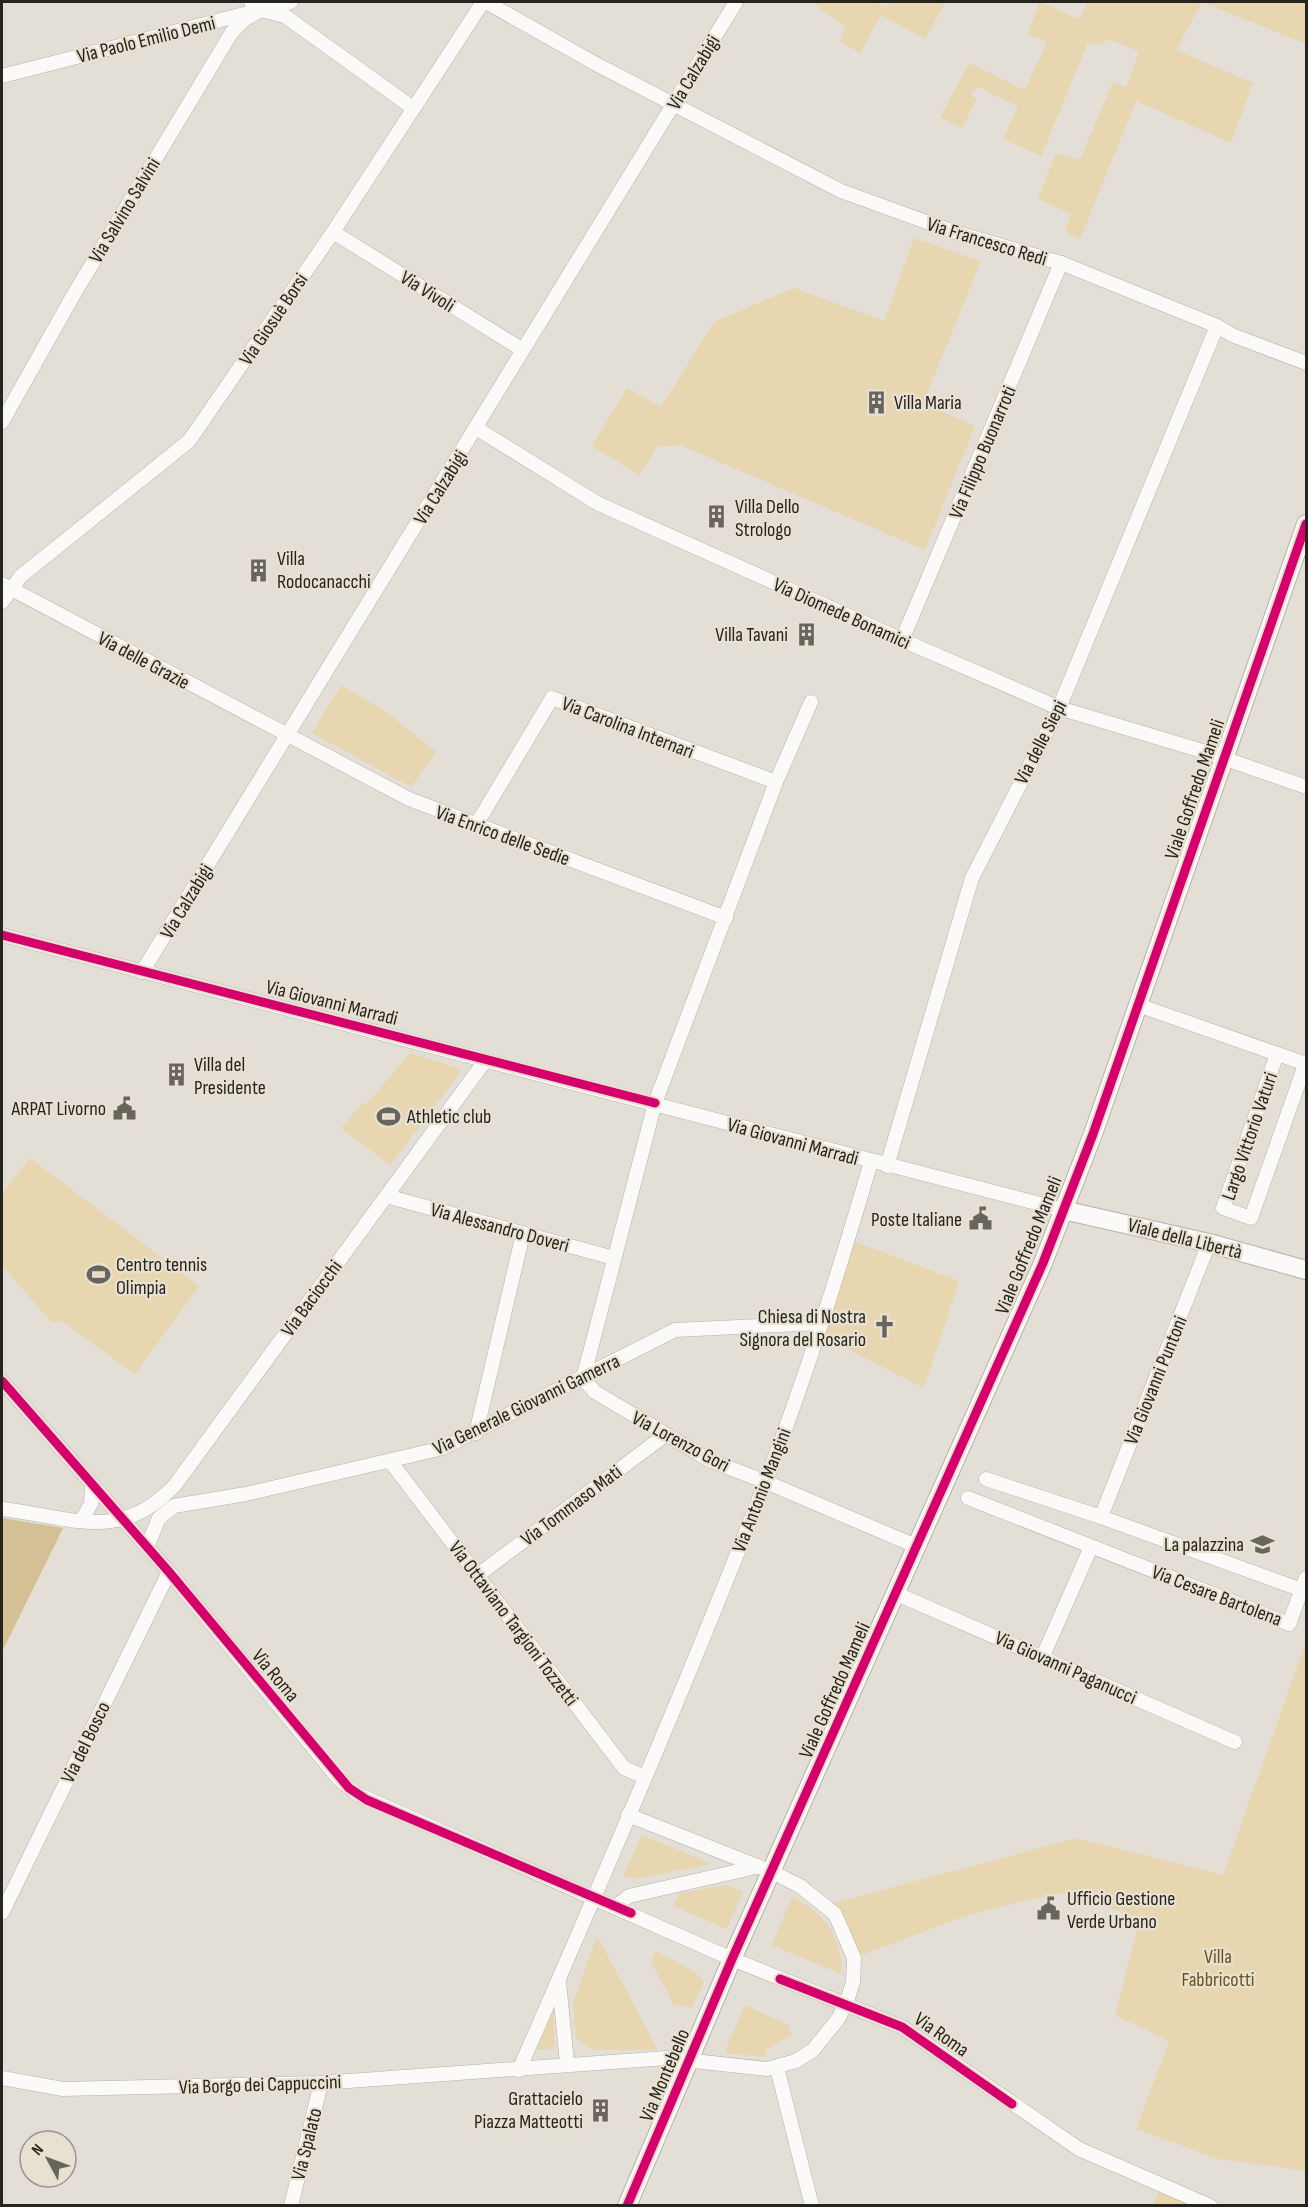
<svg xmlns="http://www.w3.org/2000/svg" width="1308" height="2207" font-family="'Sofia Sans Condensed',sans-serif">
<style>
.green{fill:#e7d6b0}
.forest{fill:#d4c095}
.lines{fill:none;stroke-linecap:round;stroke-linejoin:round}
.street-casing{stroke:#b5b2ac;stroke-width:15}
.secondary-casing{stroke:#b5b2ac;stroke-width:20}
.street{stroke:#fbfaf9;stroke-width:14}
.secondary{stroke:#fbfaf9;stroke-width:18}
.cycleway-casing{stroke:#e8e1d2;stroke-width:13}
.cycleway{stroke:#d6006c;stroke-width:9}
.labels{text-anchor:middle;stroke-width:4.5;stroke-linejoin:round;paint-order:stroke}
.street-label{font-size:20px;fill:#26241e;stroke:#e8e1d2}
.poi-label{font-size:20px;fill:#26241e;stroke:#e8e1d2;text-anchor:start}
.park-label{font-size:20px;fill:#69521c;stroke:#e8e1d2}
</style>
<rect width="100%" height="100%" fill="#e3dfd7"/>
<g class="green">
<path d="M 812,2 L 875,2 L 886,7 L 889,2 L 945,2 L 925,39 L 881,15 L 860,53 L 840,41 L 845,27 Z"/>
<path d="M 1040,2 L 1079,19 L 1088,2 L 1306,2 L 1306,44 L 1202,2 L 1176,50 L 1253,83 L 1231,143 L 1136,101 L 1080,239 L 1065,232 L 1071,214 L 1038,199 L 1056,153 L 1080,160 L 1113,82 L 1126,87 L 1139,52 L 1108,39 L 1100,45 L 1088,42 L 1041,156 L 1003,139 L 1018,106 L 977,87 L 971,95 L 977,99 L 962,128 L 940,117 L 969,63 L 1025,90 L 1047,42 L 1027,34 Z"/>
<path d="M 914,238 L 981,261 L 923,403 L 975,426 L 925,550 L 680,445 L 657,447 L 639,475 L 592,446 L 627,388 L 661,407 L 714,322 L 794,288 L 884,321 Z"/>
<path d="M 341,685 L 386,712 L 436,752 L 411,787 L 312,733 Z"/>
<path d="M 410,1053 L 458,1068 L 460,1073 L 390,1165 L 341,1128 L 362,1103 L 366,1105 Z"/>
<path d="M 30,1158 L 199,1286 L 135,1374 L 62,1321 L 52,1323 L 2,1265 L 2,1194 Z"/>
<path d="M 848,1239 L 959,1281 L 924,1388 L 818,1334 Z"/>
<path d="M 1306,1642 L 1306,2171 L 1218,2159 L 1136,2129 L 1169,2041 L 1115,2015 L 1140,1918 L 1068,1893 L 1032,1899 L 962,1917 L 854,1958 L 826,1905 L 1077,1838 L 1223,1875 Z"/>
<path d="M 642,1835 L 712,1864 L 635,1879 L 623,1876 Z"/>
<path d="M 725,1885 L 743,1892 L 727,1929 L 673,1906 L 679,1893 Z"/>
<path d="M 792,1897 C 822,1910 845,1940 841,1974 L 772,1945 Z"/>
<path d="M 597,1936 L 658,2050 L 593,2050 L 576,2038 L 573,2002 Z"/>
<path d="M 656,1951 L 695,1972 L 704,1981 L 692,2008 L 674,2005 L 651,1962 Z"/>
<path d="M 553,2002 L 555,2049 L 535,2050 L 534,2049 Z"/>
<path d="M 745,2005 L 790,2026 L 788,2031 L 793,2034 L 765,2051 L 766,2057 L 724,2053 Z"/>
<path d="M 1160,2189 L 1194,2206 L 1152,2206 Z"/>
</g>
<path class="forest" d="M 2,1518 L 63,1528 L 2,1652 Z"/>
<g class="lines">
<defs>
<g id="street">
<path d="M 251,2 L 261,10 L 285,16 L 413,108"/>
<path d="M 486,2 L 596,64 L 841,191 L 954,232 L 1061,263 L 1217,326 L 1232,335 L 1306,363"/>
<path d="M 2,76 L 291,2"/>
<path d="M 333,232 L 523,350"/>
<path d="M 2,422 L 74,294 L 232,32 L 244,20 L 261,10"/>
<path d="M 476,428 L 597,503 L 902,640 L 1059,708 L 1209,753 L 1306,787"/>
<path d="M 2,584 L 409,799 L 726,918"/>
<path d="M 2,602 L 21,576 L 189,441 L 333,232 L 483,2"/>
<path d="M 902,640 L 1061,263"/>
<path d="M 476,825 L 552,698 L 776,782"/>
<path d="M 2,935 L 1063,1210"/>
<path d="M 142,972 L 736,2"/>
<path d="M 1138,1005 L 1306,1064"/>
<path d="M 1277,1054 L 1223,1208 L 1251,1218 L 1306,1062"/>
<path d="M 887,1166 L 972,878 L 1059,708 L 1217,326"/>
<path d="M 386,1196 L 614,1258"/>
<path d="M 583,1379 L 655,1103 L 776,782 L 811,702"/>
<path d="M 583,1379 L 595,1392 L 709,1460 L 766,1482 L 918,1547"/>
<path d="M 2,1381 L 169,1572 L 339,1779 L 357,1794 L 732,1959 L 902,2027 L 1079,2149 L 1210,2206"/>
<path d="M 476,1433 L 523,1234"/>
<path d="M 390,1461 L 624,1768 L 644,1777"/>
<path d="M 986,1479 L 1101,1517 L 1302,1590"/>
<path d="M 968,1498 L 1289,1624 L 1306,1578"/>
<path d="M 2,1509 C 71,1517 120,1544 175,1485 L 485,1061"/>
<path d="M 1101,1517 L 1209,1243"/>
<path d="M 81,1521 L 91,1504 L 92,1486"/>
<path d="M 147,1547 L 159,1518 L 174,1506 L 246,1494 L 443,1448 L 675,1330 L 822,1323"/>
<path d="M 478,1575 L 664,1436"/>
<path d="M 897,1594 L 1235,1742"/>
<path d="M 1043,1656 L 1091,1547"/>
<path d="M 616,1906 L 629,1896 L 756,1867"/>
<path d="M 2,1913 L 169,1572"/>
<path d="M 559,1982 L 567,2063"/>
<path d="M 777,2068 L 812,2206"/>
<path d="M 519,2070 C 604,1876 688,1681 765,1483 C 806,1378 839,1270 871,1162"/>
<path d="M 2,2078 L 63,2089 L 321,2083 L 667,2058 L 767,2069 L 796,2061 L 813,2050 L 838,2019 L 846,2004 L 853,1982 L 854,1958 L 835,1914 L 800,1886 L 772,1872 L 628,1815"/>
<path d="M 291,2206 L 321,2083"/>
</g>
<g id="secondary">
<path d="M 1063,1210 L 1209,1243 L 1306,1270"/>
<path d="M 627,2206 L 732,1959 L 1043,1263 L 1093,1134 L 1306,524"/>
</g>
</defs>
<use href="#street" class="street-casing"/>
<use href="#secondary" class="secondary-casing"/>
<use href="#street" class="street"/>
<use href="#secondary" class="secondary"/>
<defs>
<g id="cycleway">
<path d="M 2,935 L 655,1103"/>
<path d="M 2,1381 L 169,1572 L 349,1788 L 367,1800 L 631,1913"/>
<path d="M 780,1979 L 902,2027 L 1012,2104"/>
<path d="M 627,2206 L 732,1959 L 1043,1263 L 1093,1134 L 1306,524"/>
</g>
</defs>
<use href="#cycleway" class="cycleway-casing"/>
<use href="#cycleway" class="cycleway"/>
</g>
<defs>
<symbol id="building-bare" viewBox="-9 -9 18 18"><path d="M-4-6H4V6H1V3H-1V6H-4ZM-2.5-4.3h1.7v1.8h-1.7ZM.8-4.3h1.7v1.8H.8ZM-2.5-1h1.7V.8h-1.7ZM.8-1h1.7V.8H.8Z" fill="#68655f" stroke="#e8e1d2" stroke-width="2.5" paint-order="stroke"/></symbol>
<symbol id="civic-bare" viewBox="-9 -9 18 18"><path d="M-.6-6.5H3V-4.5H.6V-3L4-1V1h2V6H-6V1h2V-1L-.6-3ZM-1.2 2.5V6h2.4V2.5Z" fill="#68655f" stroke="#e8e1d2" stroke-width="2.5" paint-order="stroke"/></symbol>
<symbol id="stadium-bare" viewBox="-9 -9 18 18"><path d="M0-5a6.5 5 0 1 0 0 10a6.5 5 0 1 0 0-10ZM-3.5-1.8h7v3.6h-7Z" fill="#68655f" stroke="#e8e1d2" stroke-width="2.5" paint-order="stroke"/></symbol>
<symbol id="church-bare" viewBox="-9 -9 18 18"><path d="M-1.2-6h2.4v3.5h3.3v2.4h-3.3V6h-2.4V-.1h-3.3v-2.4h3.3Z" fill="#68655f" stroke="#e8e1d2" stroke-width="2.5" paint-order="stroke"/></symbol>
<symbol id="school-bare" viewBox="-9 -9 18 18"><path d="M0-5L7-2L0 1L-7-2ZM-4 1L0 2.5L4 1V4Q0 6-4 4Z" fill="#68655f" stroke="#e8e1d2" stroke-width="2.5" paint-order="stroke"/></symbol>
</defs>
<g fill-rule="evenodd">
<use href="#building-bare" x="860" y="386" width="33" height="33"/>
<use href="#building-bare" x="700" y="500" width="33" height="33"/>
<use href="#building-bare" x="242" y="554" width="33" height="33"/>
<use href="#building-bare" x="790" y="618" width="33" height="33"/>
<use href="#building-bare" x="160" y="1058" width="33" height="33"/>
<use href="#civic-bare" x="108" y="1092" width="33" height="33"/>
<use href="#stadium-bare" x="372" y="1100" width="33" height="33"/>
<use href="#civic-bare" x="964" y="1202" width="33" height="33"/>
<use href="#stadium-bare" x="82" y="1258" width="33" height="33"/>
<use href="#church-bare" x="868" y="1310" width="33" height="33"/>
<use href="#school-bare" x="1246" y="1528" width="33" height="33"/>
<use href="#civic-bare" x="1032" y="1892" width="33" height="33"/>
<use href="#building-bare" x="584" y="2094" width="33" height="33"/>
</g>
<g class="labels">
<g class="street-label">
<text transform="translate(146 39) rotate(-14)" y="7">Via Paolo Emilio Demi</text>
<text transform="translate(693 72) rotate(-59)" y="7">Via Calzabigi</text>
<text transform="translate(124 210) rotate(-59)" y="7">Via Salvino Salvini</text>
<text transform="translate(987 241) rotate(17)" y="7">Via Francesco Redi</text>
<text transform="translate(428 291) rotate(32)" y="7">Via Vivoli</text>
<text transform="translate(273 319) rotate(-56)" y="7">Via Giosuè Borsi</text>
<text transform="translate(982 452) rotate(-67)" y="7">Via Filippo Buonarroti</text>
<text transform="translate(440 487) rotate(-58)" y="7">Via Calzabigi</text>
<text transform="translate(842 613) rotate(24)" y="7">Via Diomede Bonamici</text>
<text transform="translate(144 660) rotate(28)" y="7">Via delle Grazie</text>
<text transform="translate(628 727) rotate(21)" y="7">Via Carolina Internari</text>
<text transform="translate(1040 742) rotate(-63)" y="7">Via delle Siepi</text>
<text transform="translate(1194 789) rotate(-71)" y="7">Viale Goffredo Mameli</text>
<text transform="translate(503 835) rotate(20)" y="7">Via Enrico delle Sedie</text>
<text transform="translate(186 901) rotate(-59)" y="7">Via Calzabigi</text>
<text transform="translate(332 1002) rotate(14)" y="7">Via Giovanni Marradi</text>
<text transform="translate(1249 1136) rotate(-71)" y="7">Largo Vittorio Vaturi</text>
<text transform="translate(793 1141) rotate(15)" y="7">Via Giovanni Marradi</text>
<text transform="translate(500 1227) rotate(15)" y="7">Via Alessandro Doveri</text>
<text transform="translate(1185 1238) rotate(14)" y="7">Viale della Libertà</text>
<text transform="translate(1028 1245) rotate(-68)" y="7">Viale Goffredo Mameli</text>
<text transform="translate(311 1298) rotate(-54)" y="7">Via Baciocchi</text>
<text transform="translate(1155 1380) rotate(-68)" y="7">Via Giovanni Puntoni</text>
<text transform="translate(526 1404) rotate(-26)" y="7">Via Generale Giovanni Gamerra</text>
<text transform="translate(681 1441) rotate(28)" y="7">Via Lorenzo Gori</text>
<text transform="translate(761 1490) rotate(-69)" y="7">Via Antonio Mangini</text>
<text transform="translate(571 1505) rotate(-37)" y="7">Via Tommaso Mati</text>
<text transform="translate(1217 1595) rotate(21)" y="7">Via Cesare Bartolena</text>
<text transform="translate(514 1623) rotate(53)" y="7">Via Ottaviano Targioni Tozzetti</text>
<text transform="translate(1066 1667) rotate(24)" y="7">Via Giovanni Paganucci</text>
<text transform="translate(276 1675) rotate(50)" y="7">Via Roma</text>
<text transform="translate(834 1690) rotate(-66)" y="7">Viale Goffredo Mameli</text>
<text transform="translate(85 1742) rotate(-64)" y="7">Via del Bosco</text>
<text transform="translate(942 2034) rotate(35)" y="7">Via Roma</text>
<text transform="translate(664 2075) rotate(-67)" y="7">Via Montebello</text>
<text transform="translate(260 2084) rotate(-2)" y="7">Via Borgo dei Cappuccini</text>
<text transform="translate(306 2144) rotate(-76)" y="7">Via Spalato</text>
</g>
<g class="poi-label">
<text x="894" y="409">Villa Maria</text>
<text x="735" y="513">Villa Dello<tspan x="735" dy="23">Strologo</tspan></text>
<text x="277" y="565">Villa<tspan x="277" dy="23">Rodocanacchi</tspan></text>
<text x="788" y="641" text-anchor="end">Villa Tavani</text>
<text x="194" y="1071">Villa del<tspan x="194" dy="23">Presidente</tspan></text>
<text x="106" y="1115" text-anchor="end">ARPAT Livorno</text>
<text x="407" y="1123">Athletic club</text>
<text x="962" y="1226" text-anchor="end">Poste Italiane</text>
<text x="116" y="1271">Centro tennis<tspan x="116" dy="23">Olimpia</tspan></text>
<text x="866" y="1323" text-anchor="end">Chiesa di Nostra<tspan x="866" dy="23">Signora del Rosario</tspan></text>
<text x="1244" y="1551" text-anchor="end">La palazzina</text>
<text x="1067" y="1905">Ufficio Gestione<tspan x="1067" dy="23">Verde Urbano</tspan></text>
<text x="583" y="2105" text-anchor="end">Grattacielo<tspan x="583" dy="23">Piazza Matteotti</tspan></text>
</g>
<g class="park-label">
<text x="1218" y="1963">Villa<tspan x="1218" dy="23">Fabbricotti</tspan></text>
</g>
</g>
<rect width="1308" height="2207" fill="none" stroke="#26241e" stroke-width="6"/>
<g transform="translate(48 2159) rotate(311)"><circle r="28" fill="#e8e1d2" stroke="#9a958a" stroke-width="1.5"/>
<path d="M0-4.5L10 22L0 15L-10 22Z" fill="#68655f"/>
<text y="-9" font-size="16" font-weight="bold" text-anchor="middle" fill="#26241e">N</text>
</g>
</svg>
